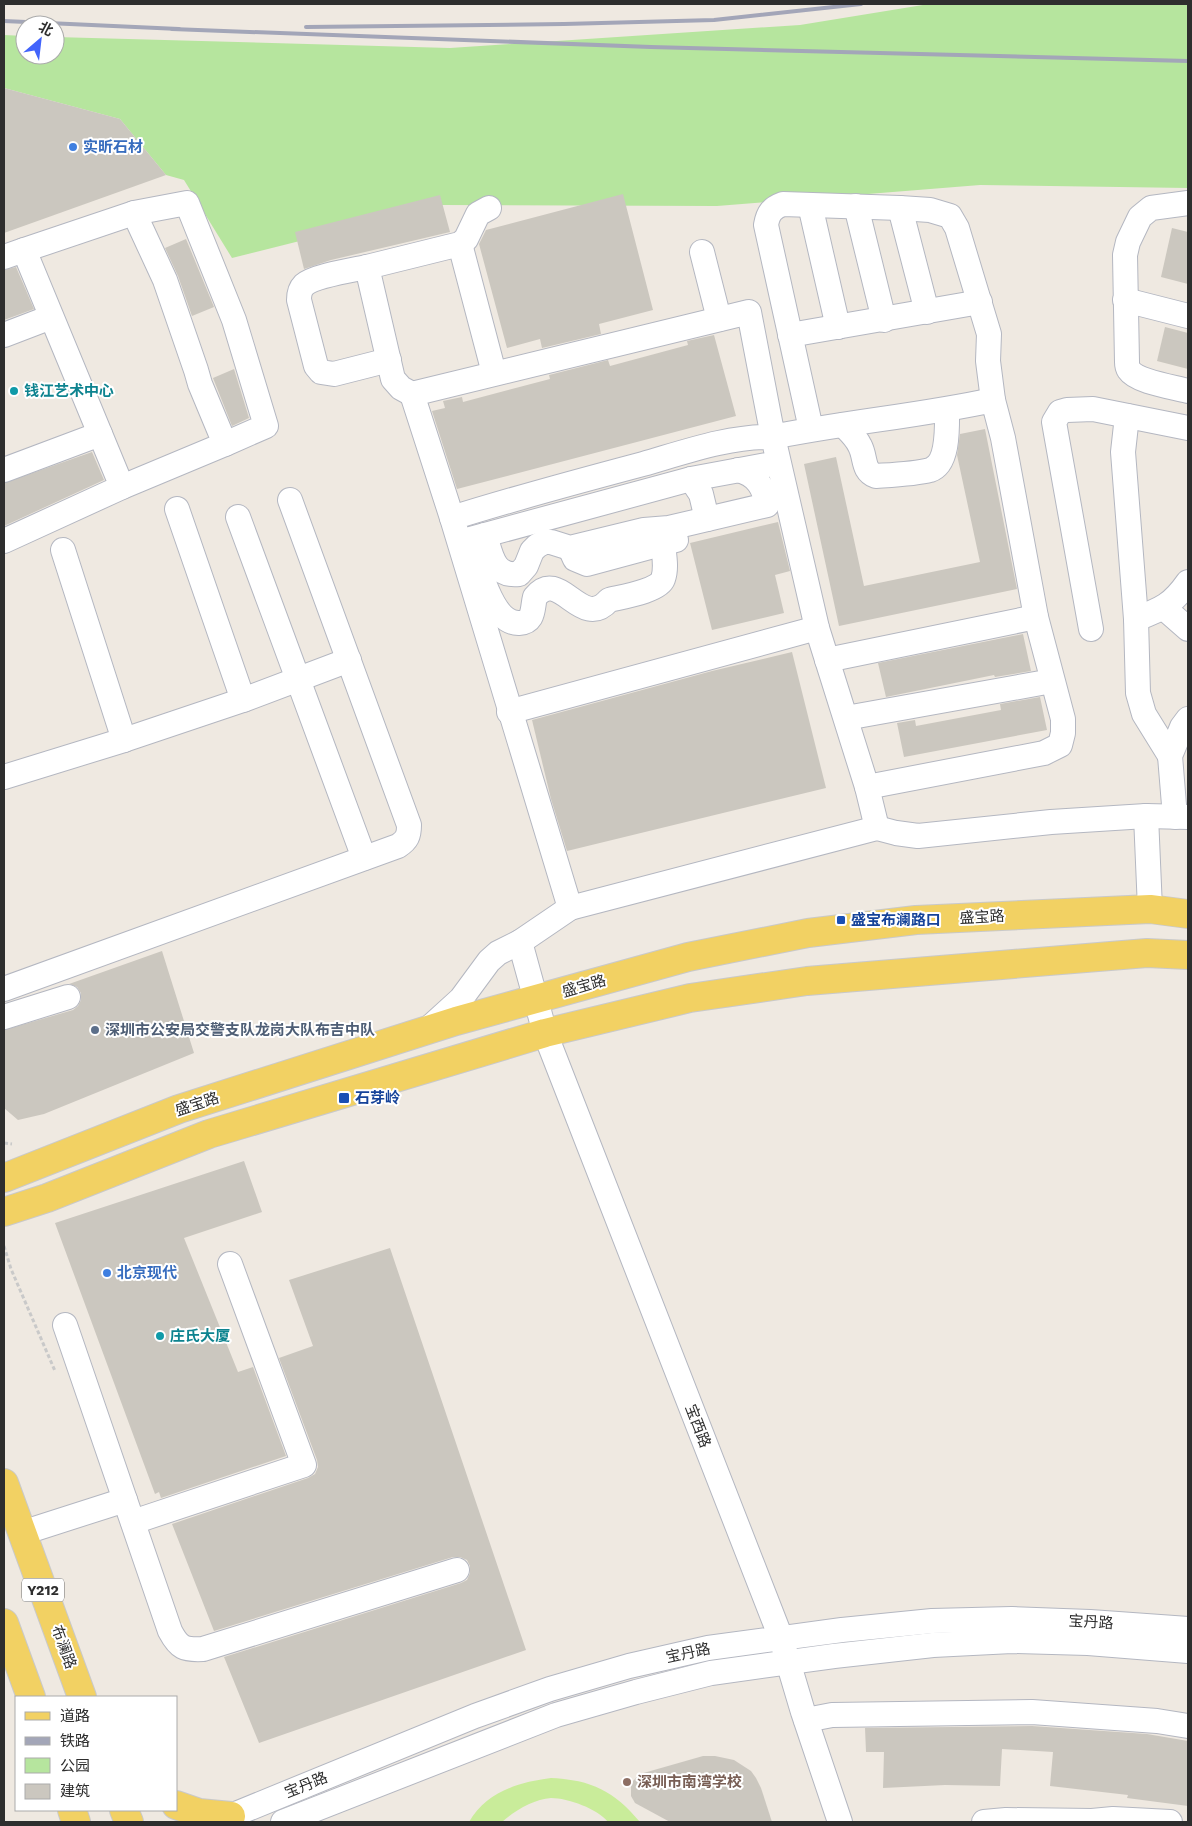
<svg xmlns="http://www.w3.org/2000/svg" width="1192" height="1826" font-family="'Work Sans','Noto Sans SC',sans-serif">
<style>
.green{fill:#b6e59e}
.pitch{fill:#c9ec9a}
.building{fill:#cbc7bf}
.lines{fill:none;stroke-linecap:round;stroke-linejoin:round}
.minor-casing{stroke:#b4b7c1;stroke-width:26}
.major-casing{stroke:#c9c9c9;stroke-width:30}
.path{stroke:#c9c9c9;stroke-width:3;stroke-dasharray:4 2.5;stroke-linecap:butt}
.minor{stroke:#fff;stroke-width:24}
.major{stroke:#f2d163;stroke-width:28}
.rail{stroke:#a3a6b8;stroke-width:4}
.shop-dot{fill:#3f7fe0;stroke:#fff;stroke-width:2}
.culture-dot{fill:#0f9aa8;stroke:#fff;stroke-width:2}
.transit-dot{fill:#1a4fb4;stroke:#fff;stroke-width:2}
.service-dot{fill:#5c6f8a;stroke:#fff;stroke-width:2}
.education-dot{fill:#8d6e63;stroke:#fff;stroke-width:2}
.labels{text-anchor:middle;stroke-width:4;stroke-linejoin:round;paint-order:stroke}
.shield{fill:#fff;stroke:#6d6d6d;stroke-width:1}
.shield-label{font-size:14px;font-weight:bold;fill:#2e2e2e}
.shop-label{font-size:15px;font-weight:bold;fill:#366cbe;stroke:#fff;text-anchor:start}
.culture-label{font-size:15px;font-weight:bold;fill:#0d838f;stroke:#fff;text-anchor:start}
.street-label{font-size:15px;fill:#2e2e2e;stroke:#fff}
.transit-label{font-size:15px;font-weight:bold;fill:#164399;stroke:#fff;text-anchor:start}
.service-label{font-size:15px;font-weight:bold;fill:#4e5e75;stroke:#fff;text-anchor:start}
.education-label{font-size:15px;font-weight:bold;fill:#785e54;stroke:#fff;text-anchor:start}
</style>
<rect width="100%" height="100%" fill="#efe9e1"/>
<path class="green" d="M 929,4 L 1188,4 L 1188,188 L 980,185 L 717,206 L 443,205 L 232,258 L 184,180 L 166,175 L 120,119 L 4,88 L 4,35 L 25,36 L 25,55 L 55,55 L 55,37 L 450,48 L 800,25 Z"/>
<path class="pitch" d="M 551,1778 C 592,1780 614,1791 640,1822 L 608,1822 C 598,1809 568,1798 551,1798 C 534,1799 514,1811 502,1822 L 469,1822 C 486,1792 519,1782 551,1778 Z"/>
<g class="building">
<path d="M 4,88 L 120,119 L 166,175 L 4,233 Z"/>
<path d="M 623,194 L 653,310 L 599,324 L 601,334 L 542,348 L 540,339 L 507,348 L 479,244 L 486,230 Z"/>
<path d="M 440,195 L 450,232 L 331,260 L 304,269 L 295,232 Z"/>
<path d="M 1172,228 L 1188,232 L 1188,284 L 1161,277 Z"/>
<path d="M 186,239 L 214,307 L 192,316 L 178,276 L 165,248 Z"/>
<path d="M 16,267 L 34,309 L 4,320 L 4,270 Z"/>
<path d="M 1165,327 L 1188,333 L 1188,369 L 1157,361 Z"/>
<path d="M 714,335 L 736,416 L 457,489 L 432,411 L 445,408 L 443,401 L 462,397 L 463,402 L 550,379 L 549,375 L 608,360 L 610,366 L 688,345 L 687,341 Z"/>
<path d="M 234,369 L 249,418 L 232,426 L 213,378 Z"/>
<path d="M 985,429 L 1017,589 L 839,626 L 804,464 L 836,457 L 864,586 L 980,562 L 957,455 L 960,434 Z"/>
<path d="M 92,452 L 104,480 L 4,526 L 4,483 Z"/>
<path d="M 778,522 L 790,571 L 775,575 L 784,613 L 712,630 L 690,543 Z"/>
<path d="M 1023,634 L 1031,671 L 995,677 L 994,675 L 886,697 L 878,663 Z"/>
<path d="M 792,652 L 826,788 L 567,851 L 551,799 L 532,720 L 712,671 Z"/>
<path d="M 1040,697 L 1047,730 L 904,757 L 897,723 L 915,720 L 916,726 L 1001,710 L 1000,704 Z"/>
<path d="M 162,951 L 194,1053 L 44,1114 L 18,1120 L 4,1108 L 4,1030 L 73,1010 L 78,1006 L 81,1000 L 81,993 L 77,987 L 69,984 Z"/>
<path d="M 244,1161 L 262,1212 L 184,1238 L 238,1372 L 253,1367 L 286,1456 L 161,1498 L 159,1492 L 155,1494 L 55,1223 Z"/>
<path d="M 390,1248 L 526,1650 L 259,1743 L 224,1657 L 461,1583 L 467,1580 L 470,1573 L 470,1566 L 467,1560 L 460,1557 L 453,1557 L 214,1631 L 172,1524 L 308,1478 L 315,1474 L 318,1467 L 317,1460 L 279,1358 L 313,1346 L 289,1280 Z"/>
<path d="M 1032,1726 L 1147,1734 L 1188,1741 L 1188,1806 L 1127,1798 L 1128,1795 L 1050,1786 L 1053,1752 L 1002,1749 L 1000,1786 L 945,1785 L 883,1788 L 884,1752 L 866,1752 L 865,1728 Z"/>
<path d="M 703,1756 L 715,1756 L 734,1760 L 751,1771 L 756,1778 L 761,1788 L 772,1822 L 670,1822 L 635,1803 L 631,1796 L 631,1783 L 640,1774 Z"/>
</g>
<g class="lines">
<defs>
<g id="minor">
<path d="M 1188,203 L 1151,208 L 1140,217 L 1128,242 L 1125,255 L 1127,362 C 1127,364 1127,367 1129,370 C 1137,382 1174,387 1188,391"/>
<path d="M 810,205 L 838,327"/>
<path d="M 856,206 L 884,320"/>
<path d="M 900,208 L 927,312"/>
<path d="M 134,213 L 187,203 L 234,320 L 266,426 L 225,444"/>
<path d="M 460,244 L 494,373"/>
<path d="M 24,250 L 134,213 L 165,280 L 196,370 L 200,384 L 225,444 L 122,487"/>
<path d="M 702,252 L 719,319"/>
<path d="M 4,257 L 24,250 L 122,487 L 4,541"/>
<path d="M 367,267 C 353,270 314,276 304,285 C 300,289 299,294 299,300 L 316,366 L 321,372 L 334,374 L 389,360"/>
<path d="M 1125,300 L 1188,316"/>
<path d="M 4,335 L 51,317"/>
<path d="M 790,335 L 980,302"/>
<path d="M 412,394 L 401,388 L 393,379 L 367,267 L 460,244 L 466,239 L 478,214 L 489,208"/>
<path d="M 1127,416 L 1123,452 L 1136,619 L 1138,693 L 1144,714 L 1170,756"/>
<path d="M 843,425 C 850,432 856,437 860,446 C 866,457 862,471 876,476 C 891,475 915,474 930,470 C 949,464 947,426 947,410"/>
<path d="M 811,429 L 766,225 C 768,213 772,208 783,204 L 900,208 L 930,210 L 950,216 L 957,228 L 989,334 L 988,361 L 993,400"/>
<path d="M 4,470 L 100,434"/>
<path d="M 691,479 L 701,494 L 707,519"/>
<path d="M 177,509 L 243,700"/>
<path d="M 238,517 L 364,858"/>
<path d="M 452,518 L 412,394 L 749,312 L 773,437 C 846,422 920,416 993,400 L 1003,438 L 1036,617 L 1063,719 L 1063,733 L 1060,745 L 1044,753 L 867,787"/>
<path d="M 485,535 C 491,554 493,577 519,574 L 526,566 L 532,551 L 537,546 L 544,542 L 551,542 L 570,548 L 644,530 L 669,528 L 767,505 C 764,487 757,475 738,470"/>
<path d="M 663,544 C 664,555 667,568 663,579 C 659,591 621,597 609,600 C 581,632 560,566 535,597 C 532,608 535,622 519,623 C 490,624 477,560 470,539 L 691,479 L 778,463"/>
<path d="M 570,548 L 575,559 L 587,564 L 676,540"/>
<path d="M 63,550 L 124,740"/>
<path d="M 1164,608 L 1188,629"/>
<path d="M 1136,619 C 1162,609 1172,605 1188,582"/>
<path d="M 1091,629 L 1057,439 L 1054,422 L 1060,412 L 1067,410 L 1093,409 L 1188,428"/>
<path d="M 827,660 L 1036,617"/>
<path d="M 509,712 L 817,628"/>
<path d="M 846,718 L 1052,681"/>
<path d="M 4,777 L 124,740 L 243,700 L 349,660"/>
<path d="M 1146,816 L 1150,909"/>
<path d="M 1175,817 L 1170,756 L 1182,727 L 1188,719"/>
<path d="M 570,908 L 452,518 C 515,498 579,481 643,464 C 685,452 729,436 773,437 L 817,628 L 867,787 L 877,828"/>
<path d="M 4,989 L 398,846 C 407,840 409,836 409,825 L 290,500"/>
<path d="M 4,1017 L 68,997"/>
<path d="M 428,1029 L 461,999 L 489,961 L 498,953 L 520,942"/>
<path d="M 65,1325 L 170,1631 C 179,1648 184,1650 203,1649 L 457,1570"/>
<path d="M 133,1522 L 304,1465 L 230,1264"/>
<path d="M 22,1533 L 125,1500"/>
<path d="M 806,1720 L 832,1715 L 1032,1712 L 1157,1721 L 1188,1726"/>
<path d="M 216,1822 L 475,1716 L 550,1689 L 629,1666 L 708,1648 L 842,1630 L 932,1621 L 1012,1619 L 1090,1622 L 1188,1629"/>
<path d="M 283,1822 L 556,1715 L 636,1692 L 711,1673 L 834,1656 L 933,1645 L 1012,1641 L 1088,1643 L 1188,1651"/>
<path d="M 840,1822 L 803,1712 L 781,1638 L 545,1033 L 520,942 L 570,908 L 877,828 L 896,833 L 918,836 L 1051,822 L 1146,816 L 1188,817"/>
<path d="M 984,1822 L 1006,1820 L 1092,1821 L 1113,1819 L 1170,1822"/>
</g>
<g id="major">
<path d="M 4,1178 L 179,1109 L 456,1021 L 688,957 L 808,933 L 916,920 L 1150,909 L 1188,914"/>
<path d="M 4,1212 L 47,1198 L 209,1134 L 545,1033 L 690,998 L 807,981 L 1147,953 L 1188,955"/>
<path d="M 4,1483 L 82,1697"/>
<path d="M 4,1623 L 31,1697"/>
<path d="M 176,1805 L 199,1813 L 231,1816"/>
<path d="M 72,1810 L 76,1822"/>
<path d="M 124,1810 L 129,1822"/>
</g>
</defs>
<use href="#minor" class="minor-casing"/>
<use href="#major" class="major-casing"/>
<g class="path">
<path d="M 4,1143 L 12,1144"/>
<path d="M 4,1246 L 11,1269 L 55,1371"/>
</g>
<use href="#minor" class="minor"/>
<use href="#major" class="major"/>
<g class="rail">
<path d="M 4,21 L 179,29"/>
<path d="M 306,27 L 564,24 L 714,20 L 861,4"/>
<path d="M 172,29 L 651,47 L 1188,61"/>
</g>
</g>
<g class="shop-dot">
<circle cx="73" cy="147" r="5"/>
<circle cx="107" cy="1273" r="5"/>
</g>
<g class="culture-dot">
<circle cx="14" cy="391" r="5"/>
<circle cx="160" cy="1336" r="5"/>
</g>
<g class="transit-dot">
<rect x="836" y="915" width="10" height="10" rx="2.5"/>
<rect x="338" y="1092" width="12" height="12" rx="2.5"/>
</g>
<circle class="service-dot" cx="95" cy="1030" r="5"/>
<circle class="education-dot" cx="627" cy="1782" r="5"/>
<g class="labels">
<rect class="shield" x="22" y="1578.5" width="42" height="23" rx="4"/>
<g class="shield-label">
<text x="43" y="1595">Y212</text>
</g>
<g class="shop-label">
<text x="83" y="152">实昕石材</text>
<text x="117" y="1278">北京现代</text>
</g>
<g class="culture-label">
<text x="24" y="396">钱江艺术中心</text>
<text x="170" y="1341">庄氏大厦</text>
</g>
<g class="street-label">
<text transform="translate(982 917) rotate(-3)" y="5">盛宝路</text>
<text transform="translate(584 986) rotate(-16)" y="5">盛宝路</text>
<text transform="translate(197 1104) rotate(-18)" y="5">盛宝路</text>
<text transform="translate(698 1426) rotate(69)" y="5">宝西路</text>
<text transform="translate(1091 1622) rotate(3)" y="5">宝丹路</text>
<text transform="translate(64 1647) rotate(70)" y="5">布澜路</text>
<text transform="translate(688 1653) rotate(-12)" y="5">宝丹路</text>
<text transform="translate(306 1785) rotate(-22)" y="5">宝丹路</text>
</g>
<g class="transit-label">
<text x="851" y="925">盛宝布澜路口</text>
<text x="355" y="1103">石芽岭</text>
</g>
<g class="service-label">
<text x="105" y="1035">深圳市公安局交警支队龙岗大队布吉中队</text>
</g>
<g class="education-label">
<text x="637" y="1787">深圳市南湾学校</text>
</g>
</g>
<rect width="1192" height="1826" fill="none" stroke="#2e2e2e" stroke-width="10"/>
<rect x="15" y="1696" width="162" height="115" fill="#ffffff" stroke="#ababab"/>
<rect x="25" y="1712" width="25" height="8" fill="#f2d163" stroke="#ababab"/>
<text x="60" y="1721" font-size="15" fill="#2e2e2e">道路</text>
<rect x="25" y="1737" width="25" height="8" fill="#a3a6b8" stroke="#ababab"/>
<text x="60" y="1746" font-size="15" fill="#2e2e2e">铁路</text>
<rect x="25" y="1758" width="25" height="15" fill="#b6e59e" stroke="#ababab"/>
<text x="60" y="1771" font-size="15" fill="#2e2e2e">公园</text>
<rect x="25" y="1784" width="25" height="15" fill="#cbc7bf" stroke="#ababab"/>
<text x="60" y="1796" font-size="15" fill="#2e2e2e">建筑</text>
<g transform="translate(40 40) rotate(28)"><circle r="24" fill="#ffffff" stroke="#ababab"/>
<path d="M0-4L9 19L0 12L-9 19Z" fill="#4264fb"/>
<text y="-8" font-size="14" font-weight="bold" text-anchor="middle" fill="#2e2e2e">北</text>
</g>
</svg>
